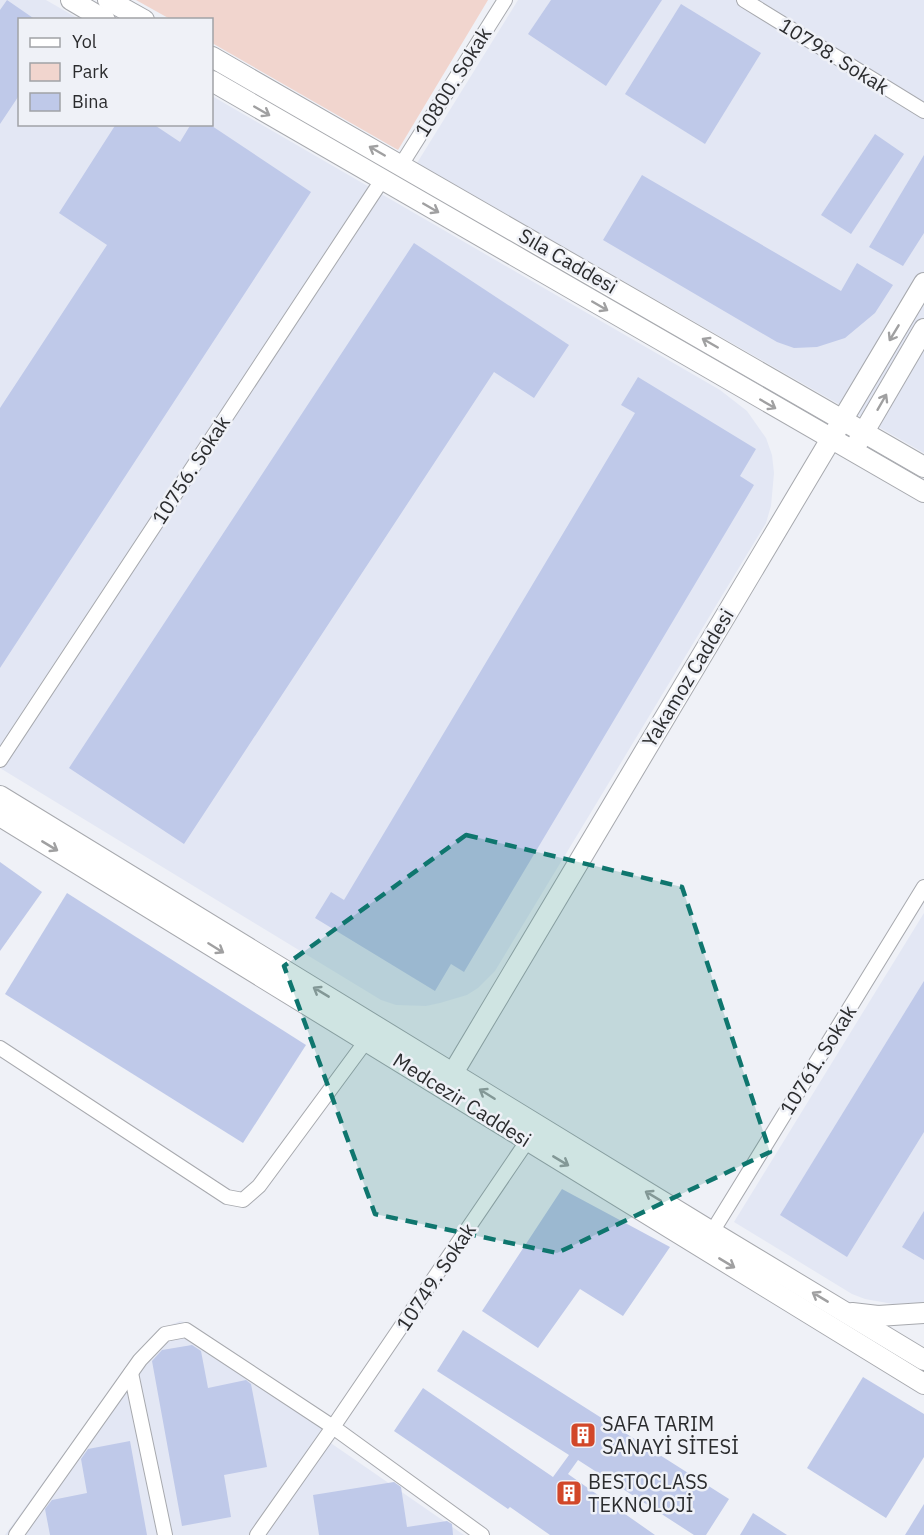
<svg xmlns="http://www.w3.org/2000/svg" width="924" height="1535" font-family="'IBM Plex Sans',sans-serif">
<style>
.built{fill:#e3e7f4}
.green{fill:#f1d5ce}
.building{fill:#bfc9e9}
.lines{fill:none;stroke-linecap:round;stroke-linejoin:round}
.street-casing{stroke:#a7a9ae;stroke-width:16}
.secondary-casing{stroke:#a7a9ae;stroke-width:22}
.street{stroke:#fff;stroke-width:14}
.secondary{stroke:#fff;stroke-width:20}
.oneway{stroke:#a0a0a1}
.marked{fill:#0f766e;fill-opacity:0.2;stroke:#0f766e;stroke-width:4.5;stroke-dasharray:12 8;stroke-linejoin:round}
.labels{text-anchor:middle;stroke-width:5;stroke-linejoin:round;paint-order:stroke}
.street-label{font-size:20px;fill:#2b2c2e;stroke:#eff1f7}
.poi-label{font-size:20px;fill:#2b2c2e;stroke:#eff1f7;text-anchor:start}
</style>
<rect width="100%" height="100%" fill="#eff1f7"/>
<g class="built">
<path d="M 0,0 L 46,0 L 79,19 L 20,20 L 20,124 L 212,124 L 212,96 L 720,390 L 747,411 L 766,438 L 772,455 L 774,473 L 771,506 L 766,523 L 495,971 L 478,988 L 467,995 L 440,1003 L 426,1006 L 396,1005 L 381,1000 L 0,768 Z"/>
<path d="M 518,0 L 924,0 L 924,453 L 417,163 Z"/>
<path d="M 924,913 L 924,1303 L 893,1304 L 865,1299 L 852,1294 L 734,1222 Z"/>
<path d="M 180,1321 L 189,1323 L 331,1424 L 322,1437 L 464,1535 L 5,1535 L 139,1350 L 166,1327 Z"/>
</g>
<path class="green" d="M 136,0 L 488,0 L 398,150 L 212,43 L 212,20 L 170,19 Z"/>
<g class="building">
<path d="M 7,0 L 36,20 L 20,20 L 20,94 L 0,124 L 0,10 Z"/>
<path d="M 551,0 L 662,0 L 606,86 L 528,34 Z"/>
<path d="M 681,4 L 761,53 L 705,144 L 625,94 Z"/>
<path d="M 116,124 L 153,124 L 180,142 L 191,124 L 209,124 L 311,192 L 0,668 L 0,408 L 107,245 L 59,213 Z"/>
<path d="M 875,134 L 904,154 L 851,234 L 821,215 Z"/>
<path d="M 924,155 L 924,233 L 903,266 L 869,247 Z"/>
<path d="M 642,175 L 841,291 L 857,263 L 893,285 L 875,313 L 845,338 L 817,347 L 794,348 L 777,342 L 603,240 Z"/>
<path d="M 414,243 L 569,345 L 534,398 L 494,372 L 184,844 L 69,768 Z"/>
<path d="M 638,377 L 756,449 L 740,476 L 754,485 L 464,972 L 451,964 L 435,991 L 315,918 L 331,892 L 344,900 L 635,413 L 621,405 Z"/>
<path d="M 0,862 L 42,892 L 0,951 Z"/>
<path d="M 67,893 L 306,1045 L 243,1143 L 5,994 Z"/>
<path d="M 924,981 L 924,1132 L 847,1257 L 780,1215 Z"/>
<path d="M 562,1189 L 670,1247 L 623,1316 L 580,1289 L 538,1348 L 482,1311 Z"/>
<path d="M 924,1211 L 924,1260 L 902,1247 Z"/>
<path d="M 463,1330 L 729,1499 L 706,1535 L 694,1535 L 578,1460 L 568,1474 L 655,1535 L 550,1535 L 510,1507 L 508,1509 L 394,1431 L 423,1388 L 553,1477 L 569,1455 L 437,1371 Z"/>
<path d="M 192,1345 L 201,1351 L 208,1388 L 246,1380 L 251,1384 L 267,1467 L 224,1475 L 231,1517 L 182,1526 L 152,1361 L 162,1350 Z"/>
<path d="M 863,1377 L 924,1414 L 924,1457 L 886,1518 L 807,1468 Z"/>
<path d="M 130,1441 L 147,1535 L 50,1535 L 45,1509 L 52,1500 L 87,1493 L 81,1459 L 88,1449 Z"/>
<path d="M 394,1482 L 401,1487 L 407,1527 L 447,1521 L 452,1524 L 453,1535 L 319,1535 L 313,1495 Z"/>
<path d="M 924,1504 L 924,1535 L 905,1535 Z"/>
<path d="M 753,1513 L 787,1535 L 740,1535 Z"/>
</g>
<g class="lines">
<defs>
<g id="street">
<path d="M 744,0 L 924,111"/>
<path d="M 401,165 L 505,0"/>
<path d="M 0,760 L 382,180"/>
<path d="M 0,1048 L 227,1197 L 243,1200 L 259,1186 L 366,1041"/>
<path d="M 712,1232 L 924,887"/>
<path d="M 131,1373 L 165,1535"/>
<path d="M 16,1535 L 140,1360 L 165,1334 L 186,1330 L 333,1427 L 257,1535"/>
<path d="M 482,1535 L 333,1427 L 532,1134"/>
</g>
<g id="secondary">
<path d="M 71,0 L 105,20"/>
<path d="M 108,0 L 144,20"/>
<path d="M 212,57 L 924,467"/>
<path d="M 212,81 L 924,492"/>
<path d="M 858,442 L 924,329"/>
<path d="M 0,796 L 712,1232 L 924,1360"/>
<path d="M 0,816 L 924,1384"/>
<path d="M 453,1073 L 924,283"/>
<path d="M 852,1313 L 878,1316 L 924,1313"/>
</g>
</defs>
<use href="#street" class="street-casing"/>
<use href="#secondary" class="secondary-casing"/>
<use href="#street" class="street"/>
<use href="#secondary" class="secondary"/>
</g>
<defs><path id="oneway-shaft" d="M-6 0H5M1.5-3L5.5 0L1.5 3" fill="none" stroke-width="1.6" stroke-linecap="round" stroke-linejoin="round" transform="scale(1.5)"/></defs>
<g class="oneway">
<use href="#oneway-shaft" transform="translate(262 111) rotate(30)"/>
<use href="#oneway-shaft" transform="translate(377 151) rotate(-150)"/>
<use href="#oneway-shaft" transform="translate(431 208) rotate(30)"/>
<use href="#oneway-shaft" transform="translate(600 306) rotate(30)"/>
<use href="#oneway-shaft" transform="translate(894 333) rotate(121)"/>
<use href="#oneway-shaft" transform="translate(710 343) rotate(-150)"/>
<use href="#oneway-shaft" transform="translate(882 402) rotate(-60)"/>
<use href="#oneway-shaft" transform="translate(768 404) rotate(30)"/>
<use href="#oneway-shaft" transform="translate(50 846) rotate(31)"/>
<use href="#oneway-shaft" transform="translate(216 948) rotate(32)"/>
<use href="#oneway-shaft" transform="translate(321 992) rotate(-149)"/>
<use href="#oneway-shaft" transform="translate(487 1094) rotate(-148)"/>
<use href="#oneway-shaft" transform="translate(561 1161) rotate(31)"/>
<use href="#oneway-shaft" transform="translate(653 1196) rotate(-149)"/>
<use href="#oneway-shaft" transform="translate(727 1263) rotate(31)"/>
<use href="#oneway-shaft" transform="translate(820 1297) rotate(-149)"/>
</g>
<path class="marked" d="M 466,835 L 682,887 L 770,1152 L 557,1253 L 375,1214 L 284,966 Z"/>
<defs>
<symbol id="building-square" viewBox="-11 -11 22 22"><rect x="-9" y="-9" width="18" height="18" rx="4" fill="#d24729" stroke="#eff1f7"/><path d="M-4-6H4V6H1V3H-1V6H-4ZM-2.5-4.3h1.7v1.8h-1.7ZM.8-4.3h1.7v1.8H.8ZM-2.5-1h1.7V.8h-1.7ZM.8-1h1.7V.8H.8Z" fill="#fff"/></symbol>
</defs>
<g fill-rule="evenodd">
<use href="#building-square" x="568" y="1420" width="30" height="30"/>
<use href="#building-square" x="554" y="1478" width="30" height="30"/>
</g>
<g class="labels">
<g class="street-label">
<text transform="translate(834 56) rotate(32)" y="7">10798. Sokak</text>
<text transform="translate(453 82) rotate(-58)" y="7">10800. Sokak</text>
<text transform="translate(568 261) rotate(30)" y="7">Sıla Caddesi</text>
<text transform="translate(191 470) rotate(-57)" y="7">10756. Sokak</text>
<text transform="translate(688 678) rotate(-59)" y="7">Yakamoz Caddesi</text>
<text transform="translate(818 1060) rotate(-58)" y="7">10761. Sokak</text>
<text transform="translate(462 1100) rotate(32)" y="7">Medcezir Caddesi</text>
<text transform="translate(436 1277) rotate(-56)" y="7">10749. Sokak</text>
</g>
<g class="poi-label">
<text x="602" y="1431">SAFA TARIM<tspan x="602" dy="23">SANAYİ SİTESİ</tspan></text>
<text x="588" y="1489">BESTOCLASS<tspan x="588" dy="23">TEKNOLOJİ</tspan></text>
</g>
</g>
<rect x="18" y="18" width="195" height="108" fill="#eff1f7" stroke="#a1a2a7" stroke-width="1.5"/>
<rect x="30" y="38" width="30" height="9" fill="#ffffff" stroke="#a1a2a7" stroke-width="1.5"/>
<text x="72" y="48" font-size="18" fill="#2b2c2e">Yol</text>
<rect x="30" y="63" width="30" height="18" fill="#f1d5ce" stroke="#a1a2a7" stroke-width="1.5"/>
<text x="72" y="78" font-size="18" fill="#2b2c2e">Park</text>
<rect x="30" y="93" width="30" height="18" fill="#bfc9e9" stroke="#a1a2a7" stroke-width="1.5"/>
<text x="72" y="108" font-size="18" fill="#2b2c2e">Bina</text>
</svg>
